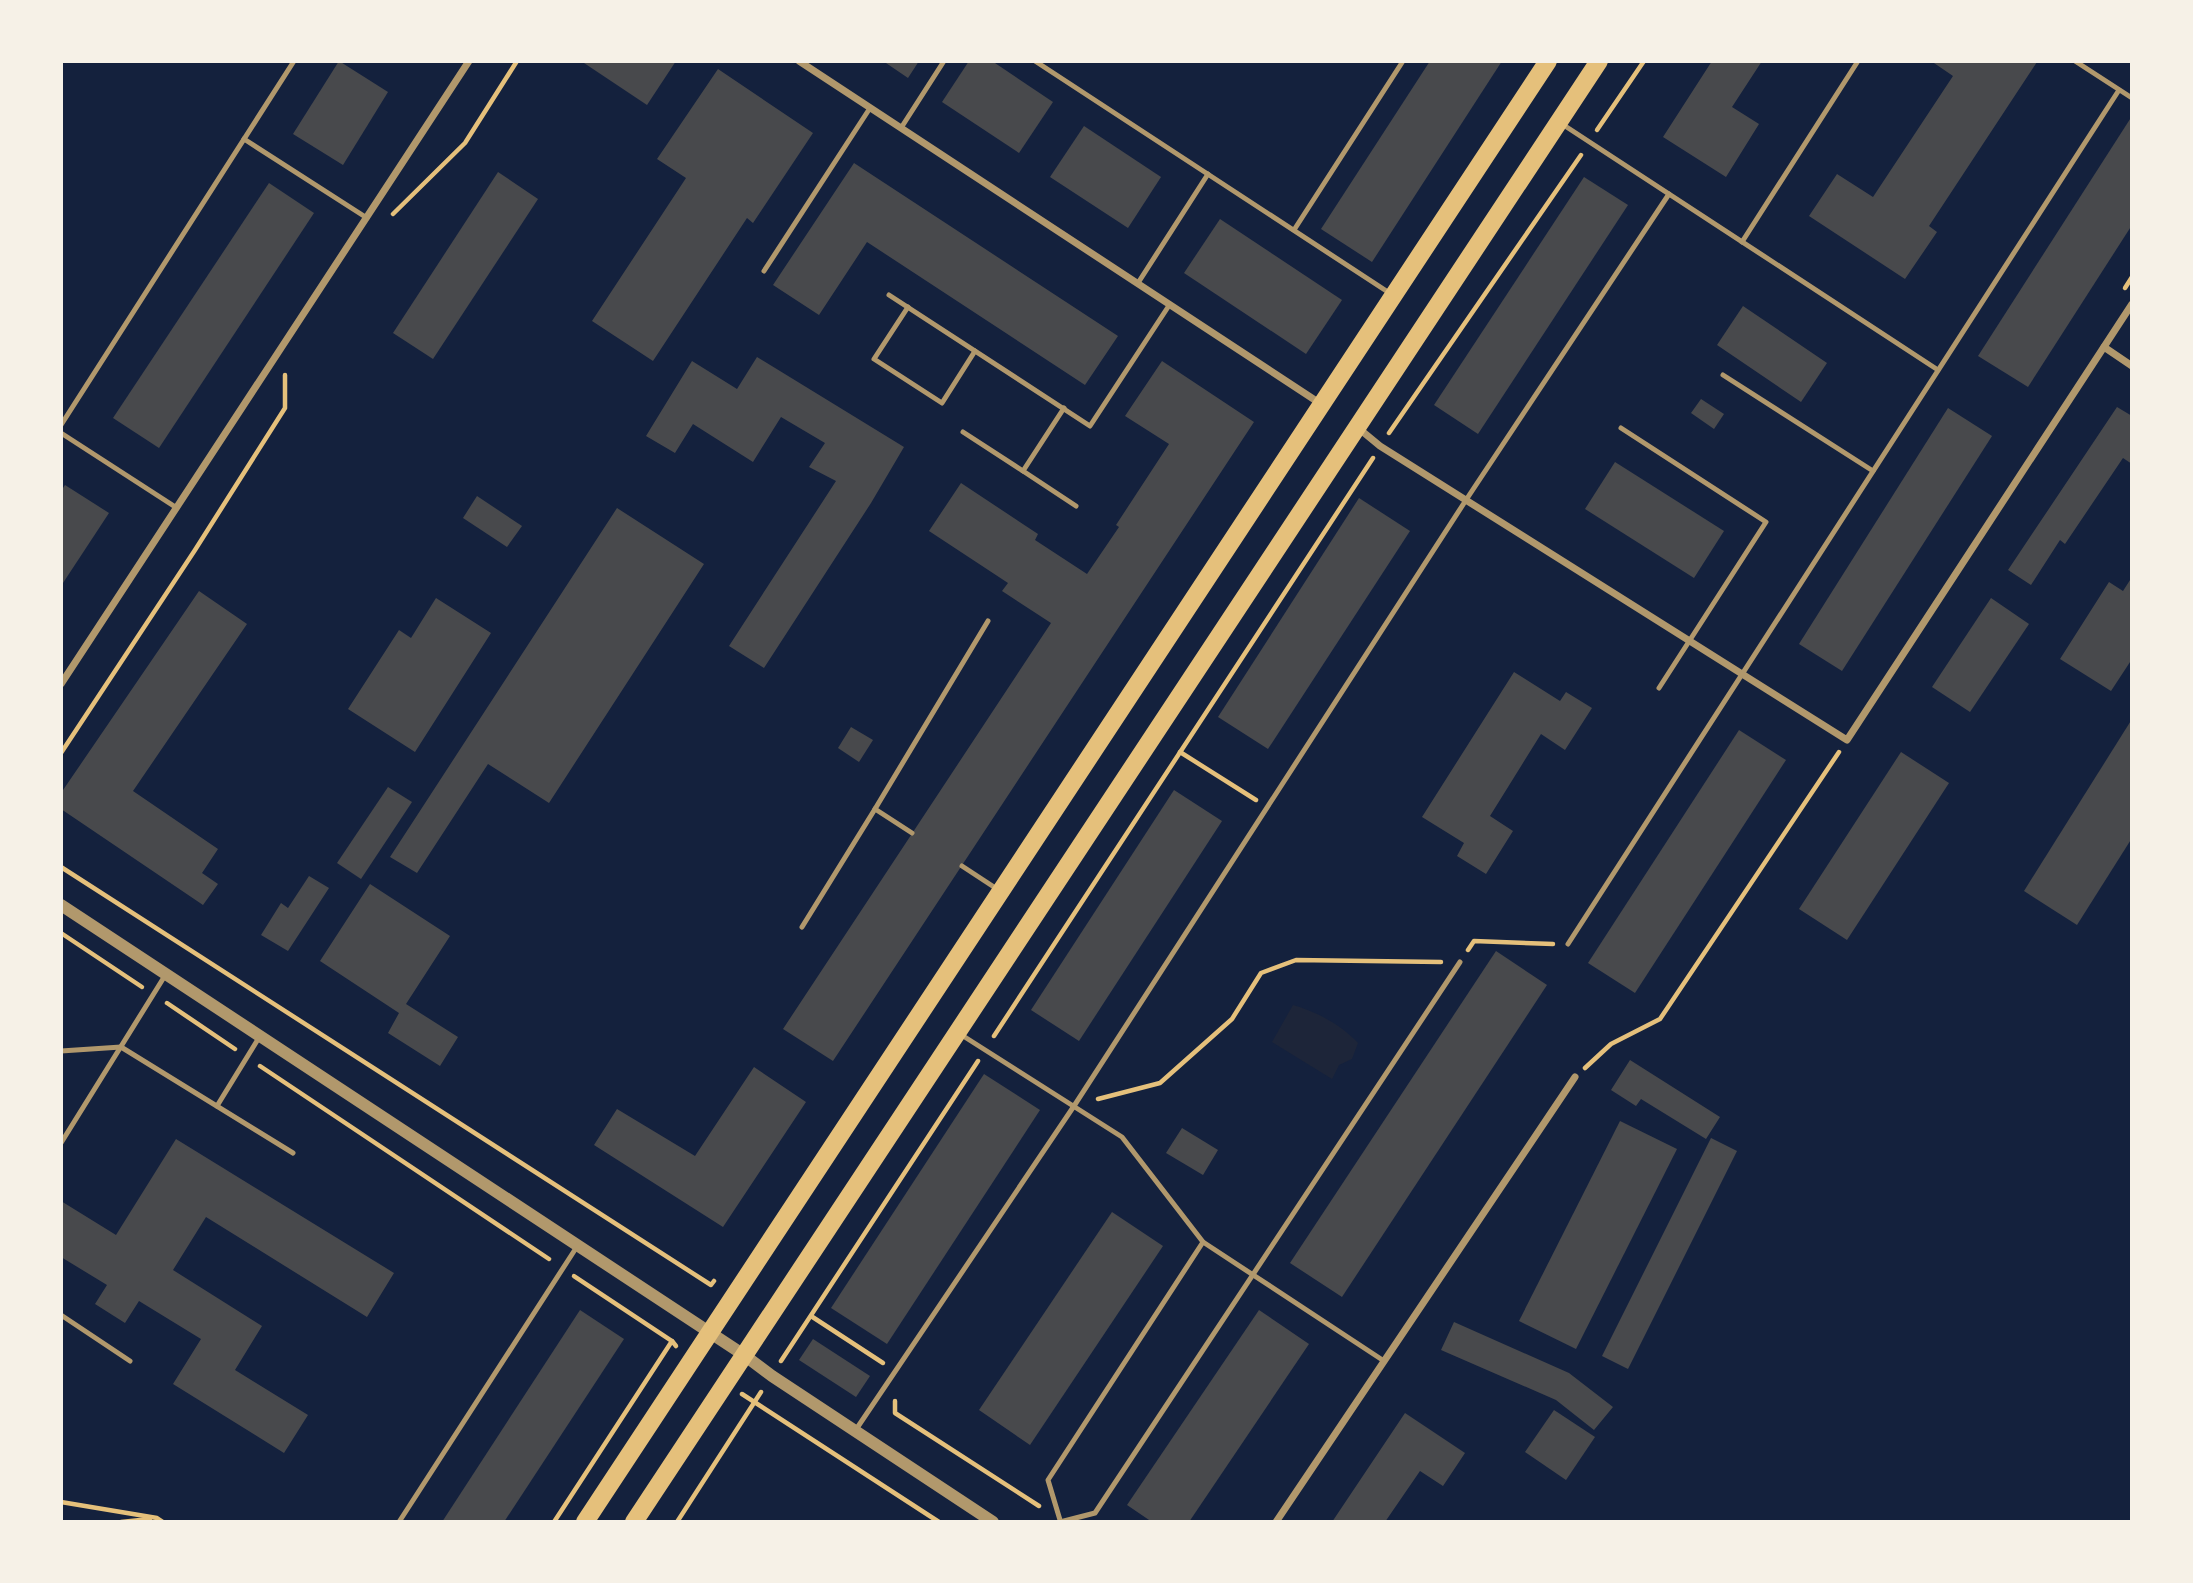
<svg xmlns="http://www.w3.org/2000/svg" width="2193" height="1583" font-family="Barlow,sans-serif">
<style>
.green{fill:#1d2539}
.building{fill:#48494c}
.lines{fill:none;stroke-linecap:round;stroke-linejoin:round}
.path{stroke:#e5c07b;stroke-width:4.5}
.service{stroke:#b1986c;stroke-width:5}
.minor{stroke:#b1986c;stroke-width:7}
.tertiary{stroke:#b1986c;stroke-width:12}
.primary{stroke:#e5c07b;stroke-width:18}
</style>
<rect width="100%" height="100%" fill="#14213d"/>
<path class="green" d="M 1293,1005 C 1317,1012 1340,1024 1358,1043 L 1352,1059 L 1339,1065 L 1332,1079 L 1272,1042 Z"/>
<g class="building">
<path d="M 339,61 L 388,92 L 343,165 L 293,134 Z"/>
<path d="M 581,61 L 676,61 L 647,105 Z"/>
<path d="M 883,61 L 919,61 L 908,78 Z"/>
<path d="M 969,61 L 992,61 L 1053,102 L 1019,153 L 942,102 Z"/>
<path d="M 1430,61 L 1502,61 L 1372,262 L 1321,229 Z"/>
<path d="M 1712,61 L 1762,61 L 1732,107 L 1759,124 L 1726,177 L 1663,137 Z"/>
<path d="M 1931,61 L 2037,62 L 1929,226 L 1937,232 L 1905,279 L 1809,216 L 1837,174 L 1873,197 L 1953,76 Z"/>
<path d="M 718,69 L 813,133 L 753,223 L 747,218 L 653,361 L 592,321 L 686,178 L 657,159 Z"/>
<path d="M 2132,116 L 2132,225 L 2028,387 L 1978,356 Z"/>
<path d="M 1084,126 L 1161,177 L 1128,228 L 1050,177 Z"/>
<path d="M 854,163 L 1118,336 L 1085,385 L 867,242 L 819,315 L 773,285 Z"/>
<path d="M 498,172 L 538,199 L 433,359 L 393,333 Z"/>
<path d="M 1584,177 L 1628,205 L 1478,434 L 1434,405 Z"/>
<path d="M 269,183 L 314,213 L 159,448 L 113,418 Z"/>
<path d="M 1220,219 L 1342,300 L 1306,354 L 1184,273 Z"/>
<path d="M 1743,306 L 1827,363 L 1801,402 L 1717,345 Z"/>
<path d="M 757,357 L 904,447 L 871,503 L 764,668 L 729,646 L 836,481 L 809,467 L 825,443 L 781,417 L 753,462 L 693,424 L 675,453 L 646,436 L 692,361 L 737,389 Z"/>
<path d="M 1162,361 L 1254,422 L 833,1061 L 783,1029 L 1051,623 L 1002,591 L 1008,583 L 929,531 L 961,483 L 1038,534 L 1035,540 L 1087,574 L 1119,527 L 1116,525 L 1169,444 L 1125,416 Z"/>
<path d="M 1701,399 L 1724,414 L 1714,429 L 1691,413 Z"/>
<path d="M 2117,407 L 2132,416 L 2132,464 L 2123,458 L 2065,544 L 2060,540 L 2031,585 L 2008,570 Z"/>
<path d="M 1948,408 L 1992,436 L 1842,671 L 1799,644 Z"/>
<path d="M 1615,462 L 1724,531 L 1694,578 L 1585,509 Z"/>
<path d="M 65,485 L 109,513 L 61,586 L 61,491 Z"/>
<path d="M 477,496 L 522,526 L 507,547 L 463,518 Z"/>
<path d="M 1359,498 L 1410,531 L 1268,749 L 1218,717 Z"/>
<path d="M 617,508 L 704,564 L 549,803 L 488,764 L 417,873 L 390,857 Z"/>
<path d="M 2132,577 L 2132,659 L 2111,691 L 2060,659 L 2109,582 L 2123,591 Z"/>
<path d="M 199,591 L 247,624 L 133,791 L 218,849 L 202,873 L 218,884 L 203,905 L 61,809 L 61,793 Z"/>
<path d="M 436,598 L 491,633 L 415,752 L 348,709 L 399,630 L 411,638 Z"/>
<path d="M 1991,598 L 2029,624 L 1970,712 L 1932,687 Z"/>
<path d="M 1514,672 L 1560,701 L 1566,692 L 1592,708 L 1565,750 L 1541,734 L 1490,816 L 1513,831 L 1486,874 L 1457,856 L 1464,843 L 1422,817 Z"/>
<path d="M 2132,719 L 2132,838 L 2077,925 L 2024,891 Z"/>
<path d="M 851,727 L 873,740 L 859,762 L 838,748 Z"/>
<path d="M 1739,730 L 1786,760 L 1635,993 L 1588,963 Z"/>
<path d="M 1901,752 L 1949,783 L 1847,940 L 1799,909 Z"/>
<path d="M 388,787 L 412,802 L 361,879 L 337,863 Z"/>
<path d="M 1174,790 L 1222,821 L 1079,1041 L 1031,1010 Z"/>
<path d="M 309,876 L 329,888 L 288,951 L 261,935 L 281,903 L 288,908 Z"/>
<path d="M 370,884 L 450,936 L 406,1004 L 458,1037 L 440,1066 L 388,1033 L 399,1013 L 320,961 Z"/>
<path d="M 1496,951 L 1547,985 L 1342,1297 L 1290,1263 Z"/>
<path d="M 1630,1060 L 1720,1117 L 1706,1139 L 1641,1099 L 1636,1106 L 1611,1090 Z"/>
<path d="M 754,1067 L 806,1102 L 723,1227 L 594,1145 L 617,1109 L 695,1156 Z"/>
<path d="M 984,1074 L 1040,1110 L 887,1344 L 831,1308 Z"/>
<path d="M 1620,1121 L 1677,1149 L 1576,1349 L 1519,1321 Z"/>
<path d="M 1182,1128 L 1218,1150 L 1203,1175 L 1166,1153 Z"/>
<path d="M 1711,1138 L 1737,1151 L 1628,1369 L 1602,1356 Z"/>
<path d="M 176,1139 L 394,1273 L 367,1317 L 206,1217 L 173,1270 L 262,1326 L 235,1370 L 308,1415 L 284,1453 L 173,1384 L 201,1339 L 139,1301 L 125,1323 L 95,1304 L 107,1285 L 61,1257 L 61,1201 L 116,1235 Z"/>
<path d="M 1112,1212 L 1163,1246 L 1030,1445 L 979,1410 Z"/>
<path d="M 580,1310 L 624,1339 L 504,1522 L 442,1522 Z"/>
<path d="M 1259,1310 L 1309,1344 L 1189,1522 L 1152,1522 L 1127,1505 Z"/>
<path d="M 1454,1322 L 1569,1373 L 1613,1407 L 1594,1430 L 1556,1400 L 1441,1350 Z"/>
<path d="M 813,1339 L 870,1376 L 856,1397 L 799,1360 Z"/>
<path d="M 1554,1410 L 1595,1437 L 1566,1480 L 1525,1452 Z"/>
<path d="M 1405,1413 L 1465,1453 L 1443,1486 L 1420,1471 L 1385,1522 L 1332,1522 Z"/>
</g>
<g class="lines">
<g class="path">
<path d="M 1597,130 L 1644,61"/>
<path d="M 393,214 L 465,143 L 517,61"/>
<path d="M 2125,288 L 2132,277"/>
<path d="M 1389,433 L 1581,155"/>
<path d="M 1180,752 L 1256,800"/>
<path d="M 61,753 L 195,550 L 285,408 L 285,375"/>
<path d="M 61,867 L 711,1285 L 714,1281"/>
<path d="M 61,933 L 142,987"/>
<path d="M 1468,950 L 1474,941 L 1553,944"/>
<path d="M 167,1003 L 235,1049"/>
<path d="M 994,1036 L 1373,458"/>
<path d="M 260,1066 L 549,1259"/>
<path d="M 1585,1068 L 1611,1044 L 1660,1019 L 1839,752"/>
<path d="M 1098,1099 L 1160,1083 L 1232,1019 L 1261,973 L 1296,960 L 1441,962"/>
<path d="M 574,1276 L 672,1341 L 676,1346"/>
<path d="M 811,1316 L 883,1363"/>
<path d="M 781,1361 L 978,1061"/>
<path d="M 742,1394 L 939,1522"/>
<path d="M 895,1401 L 895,1413 L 1039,1506"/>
<path d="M 61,1502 L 157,1518 L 163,1522"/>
<path d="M 121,1522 L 150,1519"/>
<path d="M 554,1522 L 672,1341"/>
<path d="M 677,1522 L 761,1392"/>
</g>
<g class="service">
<path d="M 1035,61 L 1391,294"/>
<path d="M 2075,61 L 2132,98"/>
<path d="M 1562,124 L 1938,370"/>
<path d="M 901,128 L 944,61"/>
<path d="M 244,139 L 367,218"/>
<path d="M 1294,230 L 1403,61"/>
<path d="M 1742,242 L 1858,61"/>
<path d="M 764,271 L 870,108"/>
<path d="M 1138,283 L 1208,174"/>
<path d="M 889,295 L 1090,426 L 1170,304"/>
<path d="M 908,307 L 874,359 L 942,403 L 975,351"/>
<path d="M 1723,375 L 1873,471"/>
<path d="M 1064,408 L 1023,471 L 1076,506"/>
<path d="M 61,425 L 294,61"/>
<path d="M 1621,428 L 1766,522 L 1659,688"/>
<path d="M 963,432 L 1023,471"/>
<path d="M 61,433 L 177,508"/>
<path d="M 875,809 L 988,621"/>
<path d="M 962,866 L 997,889"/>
<path d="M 802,927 L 875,809 L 912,833"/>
<path d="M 1568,944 L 2119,90"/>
<path d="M 960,1034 L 1122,1137 L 1203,1242 L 1384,1361"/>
<path d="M 61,1051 L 121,1047 L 293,1153"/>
<path d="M 217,1106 L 260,1036"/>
<path d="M 61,1143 L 166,974"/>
<path d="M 61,1315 L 130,1361"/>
<path d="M 855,1431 L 1074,1106 L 1466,500 L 1669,194"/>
<path d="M 1060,1520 L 1048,1480 L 1203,1242"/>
<path d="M 399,1522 L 578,1245"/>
<path d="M 1060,1522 L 1095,1513 L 1460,962"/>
</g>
<g class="minor">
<path d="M 799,61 L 1321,404"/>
<path d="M 2104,347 L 2132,366"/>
<path d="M 1357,427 L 1380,446 L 1847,740 L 2132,304"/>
<path d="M 61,684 L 469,61"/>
<path d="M 1276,1522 L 1575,1077"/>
</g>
<path class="tertiary" d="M 61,905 L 744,1355 L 772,1376 L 993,1522"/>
<g class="primary">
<path d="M 585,1522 L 1548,61"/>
<path d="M 634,1522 L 1599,61"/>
</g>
</g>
<rect width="2193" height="1583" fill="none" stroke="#f6f1e7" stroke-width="126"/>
</svg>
